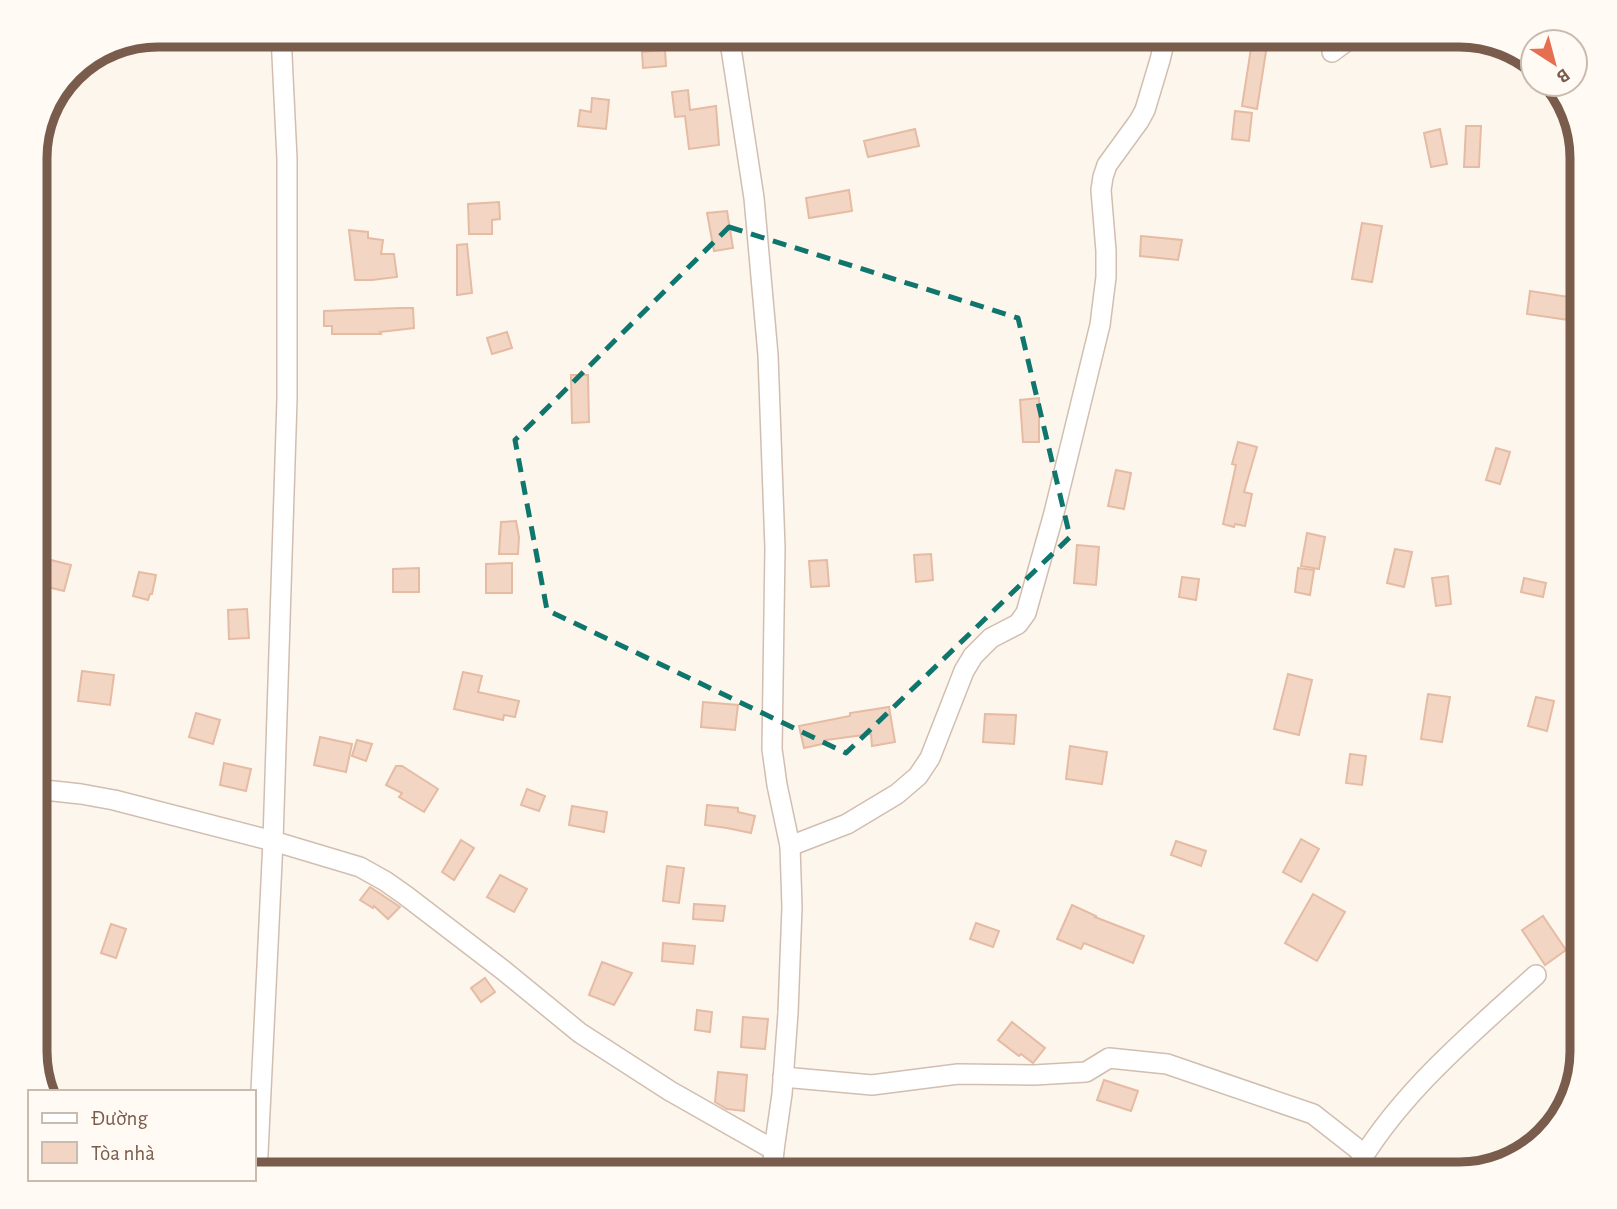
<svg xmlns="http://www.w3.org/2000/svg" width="1617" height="1209" font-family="'Alegreya Sans',sans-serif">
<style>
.building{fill:#f3d5c3;stroke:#e6bba3;stroke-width:2}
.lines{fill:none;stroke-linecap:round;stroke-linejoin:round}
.minor-casing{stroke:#d1beb0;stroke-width:22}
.minor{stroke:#fff;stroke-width:19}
.marked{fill:none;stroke:#0f766e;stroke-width:5;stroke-dasharray:14 9;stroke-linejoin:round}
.rim{fill:none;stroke:#7a5c4d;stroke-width:9}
</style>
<rect width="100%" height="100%" fill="#fdf6ec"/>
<g class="building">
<path d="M 1252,42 L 1267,45 L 1257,109 L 1242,106 Z"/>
<path d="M 665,50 L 666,66 L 643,68 L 642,52 Z"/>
<path d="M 688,90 L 690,110 L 716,106 L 719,145 L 689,149 L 685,116 L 675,117 L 672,92 Z"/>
<path d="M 592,98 L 609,100 L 606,129 L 578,126 L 580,110 L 591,112 Z"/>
<path d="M 1235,111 L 1252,113 L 1249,141 L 1232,139 Z"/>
<path d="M 1466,126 L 1481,126 L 1479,167 L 1464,167 Z"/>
<path d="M 915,129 L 919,146 L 868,157 L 864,141 Z"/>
<path d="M 1440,129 L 1447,164 L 1431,167 L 1424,133 Z"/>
<path d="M 849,190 L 852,211 L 809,218 L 806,198 Z"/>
<path d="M 499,202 L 500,219 L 492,220 L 492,234 L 469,234 L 468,204 Z"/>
<path d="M 727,211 L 733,248 L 714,251 L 707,213 Z"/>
<path d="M 1362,223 L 1382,226 L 1372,282 L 1352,279 Z"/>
<path d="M 349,230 L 368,232 L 368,238 L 383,240 L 381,254 L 394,254 L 397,277 L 372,280 L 355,280 Z"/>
<path d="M 1141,236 L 1182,240 L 1178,260 L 1140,256 Z"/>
<path d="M 467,244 L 472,293 L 457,295 L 457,245 Z"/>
<path d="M 1530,291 L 1582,299 L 1582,322 L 1527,314 Z"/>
<path d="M 400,308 L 413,308 L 414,328 L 380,332 L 381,334 L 332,334 L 332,326 L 324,326 L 324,311 Z"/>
<path d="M 507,332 L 512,348 L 492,354 L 487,338 Z"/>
<path d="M 571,375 L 588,375 L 589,422 L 572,423 Z"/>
<path d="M 1039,398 L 1039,442 L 1023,442 L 1020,400 Z"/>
<path d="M 1238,442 L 1257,447 L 1244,492 L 1252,494 L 1245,526 L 1235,524 L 1234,527 L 1223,524 L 1236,465 L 1232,464 Z"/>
<path d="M 1496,448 L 1510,452 L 1500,484 L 1486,480 Z"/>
<path d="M 1116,470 L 1131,473 L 1124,509 L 1108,506 Z"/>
<path d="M 516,521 L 519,537 L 518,554 L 499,554 L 501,522 Z"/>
<path d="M 1307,533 L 1325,537 L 1319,569 L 1301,566 Z"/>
<path d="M 1077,545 L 1099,547 L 1096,585 L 1074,583 Z"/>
<path d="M 1395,549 L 1412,552 L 1404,587 L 1387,583 Z"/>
<path d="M 931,554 L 933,580 L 916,582 L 914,555 Z"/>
<path d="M 35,556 L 71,565 L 64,591 L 35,584 Z"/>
<path d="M 827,560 L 829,586 L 811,587 L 809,561 Z"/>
<path d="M 512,563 L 512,593 L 486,593 L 486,564 Z"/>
<path d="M 419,568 L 419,592 L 393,592 L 393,569 Z"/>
<path d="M 1298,568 L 1314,570 L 1310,595 L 1295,592 Z"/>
<path d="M 139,572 L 156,575 L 152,594 L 150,594 L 148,600 L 133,596 Z"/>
<path d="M 1448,576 L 1451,604 L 1436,606 L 1432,578 Z"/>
<path d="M 1182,577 L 1199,579 L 1196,600 L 1179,597 Z"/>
<path d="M 1524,578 L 1546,583 L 1543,597 L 1521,592 Z"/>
<path d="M 247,609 L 249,638 L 229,639 L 228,610 Z"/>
<path d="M 82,671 L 114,675 L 110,705 L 78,701 Z"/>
<path d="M 463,672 L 482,676 L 478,692 L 519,701 L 515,717 L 504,715 L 503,720 L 454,709 Z"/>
<path d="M 1288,674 L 1312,680 L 1299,735 L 1274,729 Z"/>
<path d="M 1428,694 L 1450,697 L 1442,742 L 1421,739 Z"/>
<path d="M 1536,697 L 1554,701 L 1547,731 L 1528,726 Z"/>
<path d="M 703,702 L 738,705 L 735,730 L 701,727 Z"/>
<path d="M 889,707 L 895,742 L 872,746 L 871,734 L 826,740 L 827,743 L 804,748 L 799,726 L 850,716 L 850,713 Z"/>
<path d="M 196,713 L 220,720 L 213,744 L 189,737 Z"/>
<path d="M 985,714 L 1016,715 L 1014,744 L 983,742 Z"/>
<path d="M 320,737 L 352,744 L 346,772 L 314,765 Z"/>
<path d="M 357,740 L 372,744 L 366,761 L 352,756 Z"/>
<path d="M 1070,746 L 1107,752 L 1102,784 L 1066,779 Z"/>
<path d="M 1350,754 L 1366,756 L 1362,785 L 1346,783 Z"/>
<path d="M 224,763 L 251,769 L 246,791 L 220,785 Z"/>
<path d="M 396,766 L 402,766 L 438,789 L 424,812 L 399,797 L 402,793 L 386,785 Z"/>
<path d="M 527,789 L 545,796 L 539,811 L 521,805 Z"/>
<path d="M 707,805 L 738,808 L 738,812 L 755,816 L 751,833 L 727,828 L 705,825 Z"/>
<path d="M 572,806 L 607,812 L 604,832 L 569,825 Z"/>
<path d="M 1301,839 L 1319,849 L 1301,882 L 1283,872 Z"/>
<path d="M 461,840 L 474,848 L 454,880 L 442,872 Z"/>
<path d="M 1176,841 L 1206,851 L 1201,866 L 1171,855 Z"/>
<path d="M 667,866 L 684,868 L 679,903 L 663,901 Z"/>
<path d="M 500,875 L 527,889 L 514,912 L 487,897 Z"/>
<path d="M 370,887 L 400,907 L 388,919 L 374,906 L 373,908 L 360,900 Z"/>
<path d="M 1313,894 L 1345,912 L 1317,961 L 1285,943 Z"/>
<path d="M 694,904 L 725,906 L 723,921 L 693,919 Z"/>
<path d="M 1072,905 L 1096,916 L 1095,917 L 1144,936 L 1133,963 L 1084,943 L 1081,949 L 1057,939 Z"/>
<path d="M 1543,916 L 1566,950 L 1545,965 L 1522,930 Z"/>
<path d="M 976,923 L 999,931 L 993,947 L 970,939 Z"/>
<path d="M 111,924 L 126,929 L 116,958 L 101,953 Z"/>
<path d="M 663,943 L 695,946 L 693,964 L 662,961 Z"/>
<path d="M 602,962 L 632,973 L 614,1005 L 589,995 Z"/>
<path d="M 485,978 L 495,992 L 481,1002 L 471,988 Z"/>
<path d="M 697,1010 L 712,1012 L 710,1032 L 695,1030 Z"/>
<path d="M 743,1017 L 768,1019 L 765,1049 L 741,1047 Z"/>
<path d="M 1012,1022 L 1045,1048 L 1033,1063 L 1021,1054 L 1019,1056 L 998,1040 Z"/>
<path d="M 718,1072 L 747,1075 L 744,1111 L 727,1109 L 715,1102 Z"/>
<path d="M 1104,1080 L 1138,1091 L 1131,1111 L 1097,1100 Z"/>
</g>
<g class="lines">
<defs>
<g id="minor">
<path d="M 729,35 L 754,198 L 768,355 L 775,548 L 772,749 L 777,785 L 790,846 L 792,907 L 788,1013 L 782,1094 L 774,1150 L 772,1174"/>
<path d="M 1332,52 L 1355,35"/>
<path d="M 35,789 L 81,794 L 114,800 L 273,841 L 360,867 L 385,881 L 405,895 L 503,970 L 580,1033 L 670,1091 L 774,1150"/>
<path d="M 790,846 L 847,824 L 897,794 L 918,776 L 930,758 L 964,671 L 973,656 L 991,638 L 1018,624 L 1026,613 L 1054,513 L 1100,325 L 1106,277 L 1106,251 L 1101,190 L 1103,177 L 1107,165 L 1139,121 L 1145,110 L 1160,60 L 1166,35"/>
<path d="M 783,1077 L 872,1085 L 958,1074 L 1034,1075 L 1086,1072 L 1109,1058 L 1167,1064 L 1313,1114 L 1364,1154"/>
<path d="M 257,1174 L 273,841 L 287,399 L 287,159 L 281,35"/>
<path d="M 1353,1174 C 1396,1096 1471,1034 1536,975"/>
</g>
</defs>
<use href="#minor" class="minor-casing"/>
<use href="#minor" class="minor"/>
</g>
<path class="marked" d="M 729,227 L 1018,318 L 1070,537 L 846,753 L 547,610 L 515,440 Z"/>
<path d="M0 0H1617V1209H0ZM158 47H1459A111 111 0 0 1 1570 158V1051A111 111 0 0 1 1459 1162H158A111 111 0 0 1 47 1051V158A111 111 0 0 1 158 47Z" fill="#fffaf3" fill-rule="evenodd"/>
<path class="rim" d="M158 47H1459A111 111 0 0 1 1570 158V1051A111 111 0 0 1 1459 1162H158A111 111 0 0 1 47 1051V158A111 111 0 0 1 158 47Z"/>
<rect x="28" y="1090" width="228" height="91" fill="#fffaf3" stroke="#cabbb1" stroke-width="2"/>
<rect x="42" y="1113" width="35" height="10" fill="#ffffff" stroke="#cabbb1" stroke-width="2"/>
<text x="91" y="1125" font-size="21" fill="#7a5c4d">Đường</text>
<rect x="42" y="1142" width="35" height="21" fill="#f3d5c3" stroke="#cabbb1" stroke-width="2"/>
<text x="91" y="1160" font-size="21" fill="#7a5c4d">Tòa nhà</text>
<g transform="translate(1554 63) rotate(144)"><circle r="33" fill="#fffaf3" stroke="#cabbb1" stroke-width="2"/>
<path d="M0-5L12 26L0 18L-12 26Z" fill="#e76f51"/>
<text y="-10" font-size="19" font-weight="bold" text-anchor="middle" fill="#7a5c4d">B</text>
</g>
</svg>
